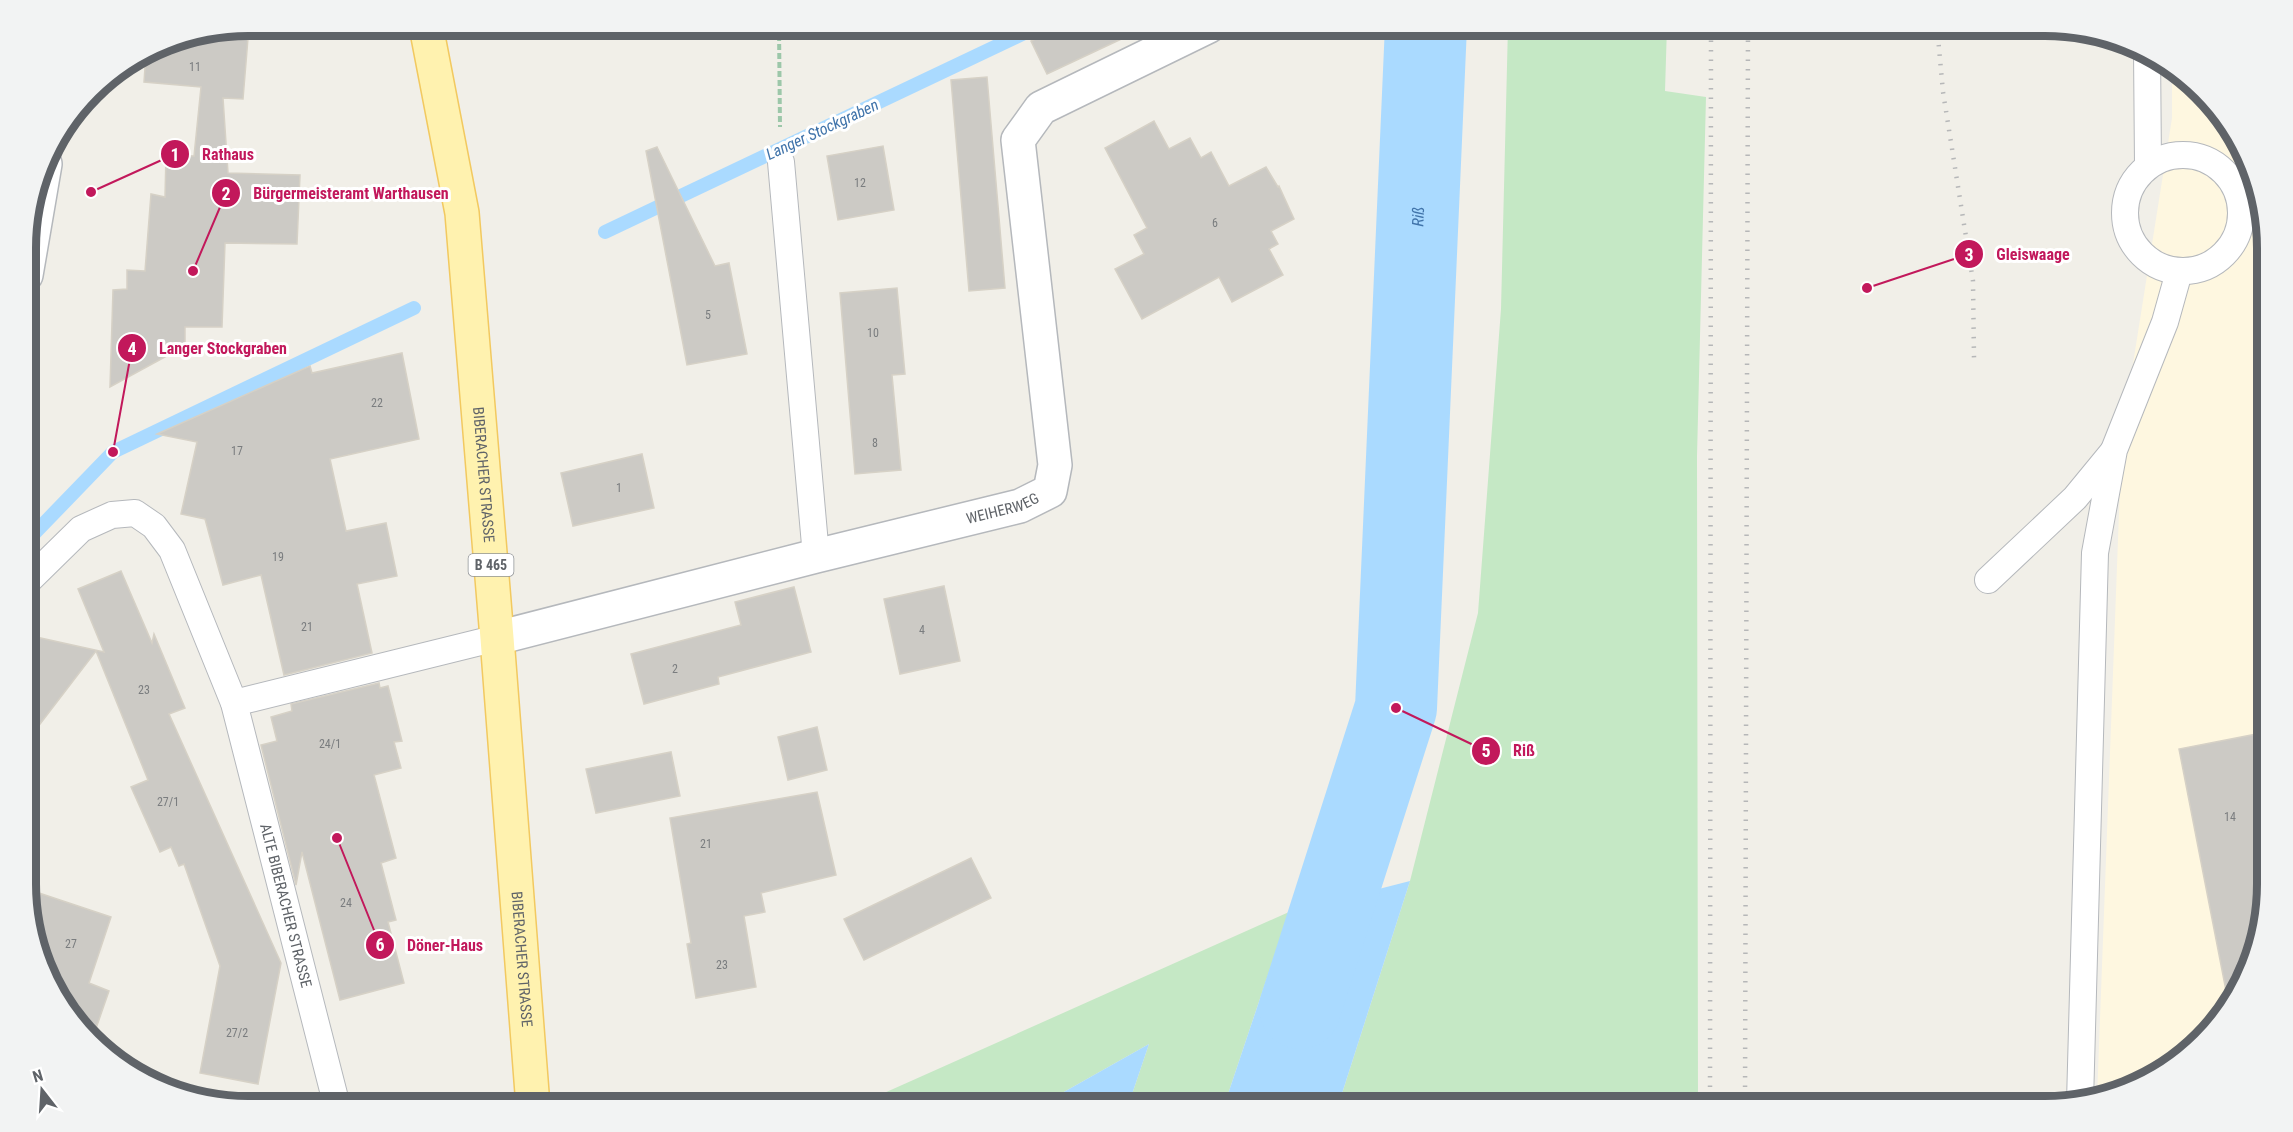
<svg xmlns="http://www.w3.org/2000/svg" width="2293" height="1132" font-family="'Roboto Condensed',sans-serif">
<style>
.commercial{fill:#fef7e0}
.green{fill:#c5e8c5}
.water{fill:#aadaff}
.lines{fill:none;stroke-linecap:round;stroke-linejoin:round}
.stream{stroke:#aadaff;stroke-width:14}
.river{stroke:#aadaff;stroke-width:82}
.building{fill:#cccac5;stroke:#d6d1c6;stroke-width:1.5}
.service-casing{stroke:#b5b8bc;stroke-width:28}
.minor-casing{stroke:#b5b8bc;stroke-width:36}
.primary-casing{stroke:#f2c960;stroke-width:36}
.path{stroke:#9cc7a9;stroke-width:4;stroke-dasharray:6 3;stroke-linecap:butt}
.service{stroke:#fff;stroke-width:26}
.minor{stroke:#fff;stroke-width:33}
.primary{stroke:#fff2af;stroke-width:33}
.rail{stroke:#b6b7b8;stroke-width:4.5;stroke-dasharray:1.5 8;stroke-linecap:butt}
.labels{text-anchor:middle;stroke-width:6;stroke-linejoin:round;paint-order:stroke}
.number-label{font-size:12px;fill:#7a7d7f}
.shield{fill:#fff;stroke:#8f9295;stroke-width:1.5}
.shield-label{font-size:14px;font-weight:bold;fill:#5f6368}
.street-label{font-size:15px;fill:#5f6368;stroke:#fff}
.water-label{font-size:16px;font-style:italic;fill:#4174aa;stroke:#fff}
.rim{fill:none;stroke:#5f6368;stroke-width:8}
.leader{fill:none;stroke:#c2185b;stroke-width:2}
.callout-dot{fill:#c2185b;stroke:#fff;stroke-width:2}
.mark-label{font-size:18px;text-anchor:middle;font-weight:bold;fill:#fff}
.callout-label{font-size:16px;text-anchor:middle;font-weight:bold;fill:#c2185b;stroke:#fff;stroke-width:6;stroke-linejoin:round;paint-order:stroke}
</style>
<rect width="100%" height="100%" fill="#f1efe8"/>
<path class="commercial" d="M 2172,72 L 2222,113 L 2251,163 L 2266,219 L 2267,884 L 2245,982 L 2212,1031 L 2168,1069 L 2116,1095 L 2097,1099 L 2122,433 L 2172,118 Z"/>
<g class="green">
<path d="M 1508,26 L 1667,26 L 1665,91 L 1706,97 L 1697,456 L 1698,1106 L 1338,1106 L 1410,881 L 1478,613 L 1501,309 Z"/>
<path d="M 1289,912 L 1224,1106 L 1128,1106 L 1149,1044 L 1039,1106 L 855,1106 Z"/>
</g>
<g class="water">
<path d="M 1410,881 L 1338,1106 L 1224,1106 L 1289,912 Z"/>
<path d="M 1149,1044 L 1128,1106 L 1039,1106 Z"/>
</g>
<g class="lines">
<g class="stream">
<path d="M 605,232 L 1039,26"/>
<path d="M 27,541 L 113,452 L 414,308"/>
</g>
<path class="river" id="s1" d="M 1300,1008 L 1396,708 L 1426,26"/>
</g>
<g class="building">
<path d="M 249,26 L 243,99 L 223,98 L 228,173 L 300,175 L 297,244 L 225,243 L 222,327 L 185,327 L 185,346 L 110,387 L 113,290 L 127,289 L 127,270 L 145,271 L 151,194 L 165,197 L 166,155 L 194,156 L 201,87 L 144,82 L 146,53 L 163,42 Z"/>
<path d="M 1063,26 L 1149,26 L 1047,74 L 1031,41 Z"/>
<path d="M 987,77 L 1005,288 L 969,291 L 951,80 Z"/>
<path d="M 1154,121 L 1169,149 L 1190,138 L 1201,158 L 1211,152 L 1229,186 L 1266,167 L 1278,187 L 1279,186 L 1294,219 L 1271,231 L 1278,244 L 1269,249 L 1283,275 L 1232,302 L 1219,277 L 1142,319 L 1115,269 L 1144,254 L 1134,235 L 1147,228 L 1105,148 Z"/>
<path d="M 883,146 L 894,210 L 838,220 L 827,156 Z"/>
<path d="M 657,147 L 715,266 L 729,263 L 747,354 L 687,365 L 646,151 Z"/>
<path d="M 897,288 L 905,374 L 892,375 L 901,470 L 855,474 L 840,293 Z"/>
<path d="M 402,353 L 419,439 L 330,459 L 346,531 L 386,523 L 397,576 L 357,584 L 372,653 L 284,675 L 261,575 L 223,585 L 205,519 L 181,514 L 197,442 L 157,434 L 310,366 L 312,373 Z"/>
<path d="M 642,454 L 654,508 L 573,526 L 561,473 Z"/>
<path d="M 121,571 L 152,643 L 154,634 L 185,708 L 169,714 L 281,963 L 258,1084 L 200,1073 L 220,966 L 184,864 L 179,866 L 171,847 L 160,852 L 131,787 L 148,780 L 96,651 L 27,741 L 27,635 L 104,652 L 78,589 Z"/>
<path d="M 944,586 L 960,661 L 900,674 L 884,599 Z"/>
<path d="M 794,587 L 811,652 L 718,677 L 719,684 L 644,704 L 631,654 L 741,625 L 735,602 Z"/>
<path d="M 379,683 L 380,688 L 388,686 L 402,741 L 394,742 L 401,768 L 374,775 L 396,858 L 381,863 L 396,920 L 388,922 L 404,983 L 340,1000 L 302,852 L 296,885 L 261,745 L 277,741 L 271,717 L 292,711 L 291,704 Z"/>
<path d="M 817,727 L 827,770 L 788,780 L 778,737 Z"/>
<path d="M 2267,732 L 2267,884 L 2245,982 L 2229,1006 L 2179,749 Z"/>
<path d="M 671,752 L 680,796 L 596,813 L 586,769 Z"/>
<path d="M 817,792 L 836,875 L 761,893 L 765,912 L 744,916 L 756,987 L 696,998 L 687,944 L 691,943 L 670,818 Z"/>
<path d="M 971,858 L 991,898 L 864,960 L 844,919 Z"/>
<path d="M 27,889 L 111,917 L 89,983 L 109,991 L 93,1037 L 71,1019 L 27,913 Z"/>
</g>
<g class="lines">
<defs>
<g id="service">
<path d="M 2147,51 L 2148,165"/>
<circle cx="2183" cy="213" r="58"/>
<path d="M 781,162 L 816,556"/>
<path d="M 1988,580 L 2075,498 L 2112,453"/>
<path id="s2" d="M 27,582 L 81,529 L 112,515 L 135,513 L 154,526 L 172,550 L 234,703 L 337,1106"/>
<path d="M 234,703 L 497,638"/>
<path d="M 2080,1102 L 2095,553 L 2114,450 L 2165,322 L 2179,272"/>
</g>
<g id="minor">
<path d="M 26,275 L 45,164"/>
<path id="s3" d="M 497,638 L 816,556 L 1020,506 L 1050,491 L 1055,465 L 1018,140 L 1041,108 L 1209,26"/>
</g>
<g id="primary">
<path id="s4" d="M 426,26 L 462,213 L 497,638 L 533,1106"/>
</g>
</defs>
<use href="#service" class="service-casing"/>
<use href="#minor" class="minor-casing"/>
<use href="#primary" class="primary-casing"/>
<path class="path" d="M 779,26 L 780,127"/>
<use href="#service" class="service"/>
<use href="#minor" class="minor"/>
<use href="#primary" class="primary"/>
<g class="rail">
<path d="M 1937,26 L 1943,92 L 1973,281 L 1974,358"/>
<path d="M 1710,1106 L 1711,26"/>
<path d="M 1745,1106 L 1748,26"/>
</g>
</g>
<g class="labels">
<g class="number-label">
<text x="195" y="71">11</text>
<text x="860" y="187">12</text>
<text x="1215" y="227">6</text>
<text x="708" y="319">5</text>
<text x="873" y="337">10</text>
<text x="377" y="407">22</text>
<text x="875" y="447">8</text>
<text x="237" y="455">17</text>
<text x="619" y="492">1</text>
<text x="278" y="561">19</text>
<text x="307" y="631">21</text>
<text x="922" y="634">4</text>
<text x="675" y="673">2</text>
<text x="144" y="694">23</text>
<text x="330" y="748">24/1</text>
<text x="168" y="806">27/1</text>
<text x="2230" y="821">14</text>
<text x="706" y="848">21</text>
<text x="346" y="907">24</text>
<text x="71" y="948">27</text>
<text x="722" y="969">23</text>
<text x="237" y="1037">27/2</text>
</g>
<rect class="shield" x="468.5" y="554" width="45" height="22" rx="4.5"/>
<g class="shield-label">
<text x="491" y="570">B 465</text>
</g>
<g class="street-label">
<text dy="5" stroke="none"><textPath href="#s4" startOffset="453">BIBERACHER STRASSE</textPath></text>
<text dy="5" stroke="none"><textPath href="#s3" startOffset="522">WEIHERWEG</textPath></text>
<text dy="5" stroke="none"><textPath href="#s2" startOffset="560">ALTE BIBERACHER STRASSE</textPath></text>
<text dy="5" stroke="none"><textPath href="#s4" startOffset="939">BIBERACHER STRASSE</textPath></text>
</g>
<g class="water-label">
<text transform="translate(822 129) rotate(-25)" y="6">Langer Stockgraben</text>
<text dy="6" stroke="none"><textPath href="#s1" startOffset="807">Riß</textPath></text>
</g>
</g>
<path d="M0 0H2293V1132H0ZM248 36H2045A212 212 0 0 1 2257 248V884A212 212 0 0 1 2045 1096H248A212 212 0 0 1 36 884V248A212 212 0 0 1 248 36Z" fill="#f2f3f3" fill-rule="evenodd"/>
<path class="rim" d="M248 36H2045A212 212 0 0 1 2257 248V884A212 212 0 0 1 2045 1096H248A212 212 0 0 1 36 884V248A212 212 0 0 1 248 36Z"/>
<path class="leader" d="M91 192L175 154M193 271L226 193M1867 288L1969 254M113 452L132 348M1396 708L1486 751M337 838L380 945"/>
<g class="callout-dot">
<circle cx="91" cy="192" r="6"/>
<circle cx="193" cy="271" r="6"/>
<circle cx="1867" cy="288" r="6"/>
<circle cx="113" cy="452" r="6"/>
<circle cx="1396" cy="708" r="6"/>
<circle cx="337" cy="838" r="6"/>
<circle cx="175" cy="154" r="15"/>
<circle cx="226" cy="193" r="15"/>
<circle cx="1969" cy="254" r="15"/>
<circle cx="132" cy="348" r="15"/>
<circle cx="1486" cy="751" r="15"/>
<circle cx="380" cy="945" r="15"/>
</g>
<g class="mark-label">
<text x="175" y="161">1</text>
<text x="226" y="200">2</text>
<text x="1969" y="261">3</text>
<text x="132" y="355">4</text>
<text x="1486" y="757">5</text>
<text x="380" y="951">6</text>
</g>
<g class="callout-label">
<text x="228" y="160">Rathaus</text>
<text x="351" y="199">Bürgermeisteramt Warthausen</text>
<text x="2033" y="260">Gleiswaage</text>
<text x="223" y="354">Langer Stockgraben</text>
<text x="1524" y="756">Riß</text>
<text x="445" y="951">Döner-Haus</text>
</g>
<g transform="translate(42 1090) rotate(343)" stroke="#ffffff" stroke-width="4.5" paint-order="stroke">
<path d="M0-4.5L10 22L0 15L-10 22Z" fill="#5f6368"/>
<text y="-9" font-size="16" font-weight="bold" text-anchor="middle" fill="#5f6368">N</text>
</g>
</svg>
